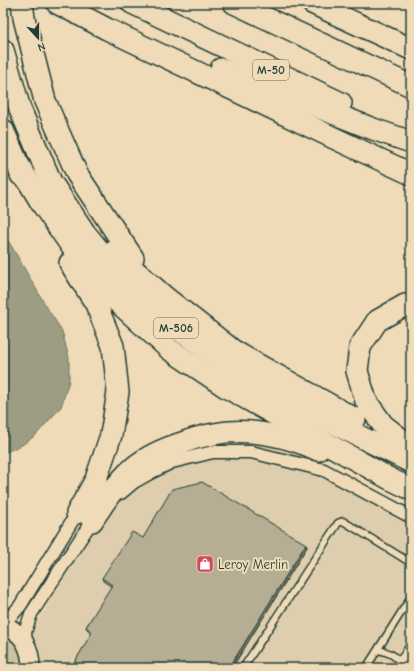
<svg xmlns="http://www.w3.org/2000/svg" width="414" height="671" font-family="'Comic Neue',sans-serif">
<style>
.built{fill:#dfceae}
.green{fill:#cec2a3;stroke:#76806c}
.water{fill:#9d9d84;stroke:#6b7764}
.lines{fill:none;stroke-linecap:round;stroke-linejoin:round}
.lane-casing{stroke:#1f3d34;stroke-width:9}
.street-casing{stroke:#1f3d34;stroke-width:15}
.secondary-casing{stroke:#1f3d34;stroke-width:20}
.highway-casing{stroke:#1f3d34;stroke-width:24}
.lane{stroke:#f0dbb9;stroke-width:6}
.street{stroke:#f0dbb9;stroke-width:12}
.secondary{stroke:#f0dbb9;stroke-width:17}
.highway{stroke:#f0dbb9;stroke-width:21}
.wall{fill:#9d967f;stroke:#1f3d34}
.shaded-wall{fill:#7f7a68;stroke:#1f3d34}
.building{fill:#b6ae94;stroke:#1f3d34}
.labels{text-anchor:middle;stroke-width:4;stroke-linejoin:round;paint-order:stroke}
.shield{fill:#f0dbb9;stroke:#5e6c5c;stroke-width:1}
.shield-label{font-size:12px;font-weight:bold;fill:#1f3d34}
.poi-label{font-size:13px;fill:#1f3d34;stroke:#f0dbb9;text-anchor:start}
</style>
<rect width="100%" height="100%" fill="#f0dbb9"/>
<filter id="ink" filterUnits="userSpaceOnUse"><feTurbulence type="fractalNoise" baseFrequency=".025" numOctaves="2"/><feDisplacementMap in="SourceGraphic" scale="8" xChannelSelector="R" yChannelSelector="G"/><feConvolveMatrix kernelMatrix="1 2 1 2 8 2 1 2 1" color-interpolation-filters="sRGB"/></filter>
<g filter="url(#ink)">
<path class="built" d="M 258,442 L 296,452 L 411,510 L 411,668 L 3,668 L 3,653 L 39,619 L 103,514 L 160,460 L 209,443 Z"/>
<path class="green" d="M 3,634 C 19,641 21,652 23,668 L 3,668 Z"/>
<path class="water" d="M 3,233 L 12,247 L 46,306 L 62,331 L 69,358 L 69,381 L 61,407 L 36,435 L 22,445 L 6,452 L 3,451 Z"/>
<g class="lines">
<defs>
<g id="lane">
<path d="M 378,650 C 388,652 396,655 401,664"/>
<path d="M 243,668 L 338,523 L 343,521 L 411,563"/>
<path d="M 366,668 L 411,597"/>
</g>
<g id="street">
<path d="M 121,493 L 134,482 L 150,473 L 172,462 L 213,452 L 251,452 L 324,470 L 411,517"/>
<path d="M 3,621 L 13,614 L 20,606 L 77,513"/>
<path d="M 26,645 L 25,632 L 31,614 L 92,521 L 96,517"/>
<path d="M 399,668 L 411,649"/>
</g>
<path id="secondary" d="M 3,625 C 23,632 31,648 31,668"/>
<g id="highway">
<path d="M 22,3 L 24,18 L 45,101 L 77,174 L 133,258"/>
<path d="M 57,3 L 107,29 L 336,139 L 411,174"/>
<path d="M 132,3 L 341,103"/>
<path d="M 234,3 L 411,86"/>
<path d="M 312,3 L 411,49"/>
<path d="M 3,50 L 20,109 L 51,182 L 85,233 L 126,283 L 169,323 L 236,370 L 295,404 L 411,462"/>
<path d="M 221,69 L 373,129 L 411,142"/>
<path d="M 3,130 L 17,162 L 21,175"/>
<path d="M 17,162 L 42,204 L 72,247 L 110,295 L 169,349 L 226,387 L 390,479 L 411,489"/>
<path d="M 115,249 L 123,260 L 166,298 L 235,352 L 355,419"/>
<path d="M 70,263 L 96,304 L 113,346 L 118,392 L 111,435 L 96,479 L 77,513"/>
<path d="M 410,446 L 383,425 L 366,401 L 357,371 L 360,347 L 377,321 L 405,305 L 411,304"/>
<path d="M 92,521 C 104,503 116,483 133,468 C 146,457 166,448 182,443 C 192,439 203,436 214,434 C 247,427 289,436 318,450"/>
</g>
</defs>
<use href="#lane" class="lane-casing"/>
<use href="#street" class="street-casing"/>
<use href="#secondary" class="secondary-casing"/>
<use href="#highway" class="highway-casing"/>
<use href="#lane" class="lane"/>
<use href="#street" class="street"/>
<use href="#secondary" class="secondary"/>
<use href="#highway" class="highway"/>
</g>
<path class="wall" d="M 143,538 L 306,544 L 307,547 L 232,668 L 72,668 L 72,667 L 92,633 L 87,629 L 86,627 L 112,587 L 103,581 L 102,578 Z"/>
<path class="shaded-wall" d="M 306,544 L 307,547 L 232,668 L 229,668 Z"/>
<path class="building" d="M 202,482 L 306,544 L 229,668 L 73,668 L 72,667 L 92,632 L 86,627 L 112,585 L 102,578 L 132,532 L 143,538 L 172,489 Z"/>
</g>
<defs>
<symbol id="shop-square" viewBox="-11 -11 22 22"><rect x="-9" y="-9" width="18" height="18" rx="4" fill="#d1495b" stroke="#f0dbb9"/><path d="M-5-2.5h2.3a2.7 3.5 0 0 1 5.4 0H5L5.5 6h-11ZM-1.5-2.5h3a1.5 2.3 0 0 0-3 0Z" fill="#fff"/></symbol>
</defs>
<g fill-rule="evenodd">
<use href="#shop-square" x="195" y="554" width="20" height="20"/>
</g>
<g class="labels">
<g class="shield">
<rect x="253" y="60" width="36" height="20" rx="3"/>
<rect x="154" y="318" width="44" height="20" rx="3"/>
</g>
<g class="shield-label">
<text x="271" y="74">M-50</text>
<text x="176" y="332">M-506</text>
</g>
<g class="poi-label">
<text x="218" y="569">Leroy Merlin</text>
</g>
</g>
<rect width="414" height="671" fill="none" stroke="#f0dbb9" stroke-width="16"/>
<rect x="8" y="8" width="398" height="655" fill="none" stroke="#1f3d34" stroke-width="1.5" filter="url(#ink)"/>
<g transform="translate(38 38) rotate(159)" stroke="#f0dbb9" stroke-width="3" paint-order="stroke">
<path d="M0-3L7 15L0 10L-7 15Z" fill="#1f3d34"/>
<text y="-6" font-size="11" font-weight="bold" text-anchor="middle" fill="#1f3d34">N</text>
</g>
</svg>
